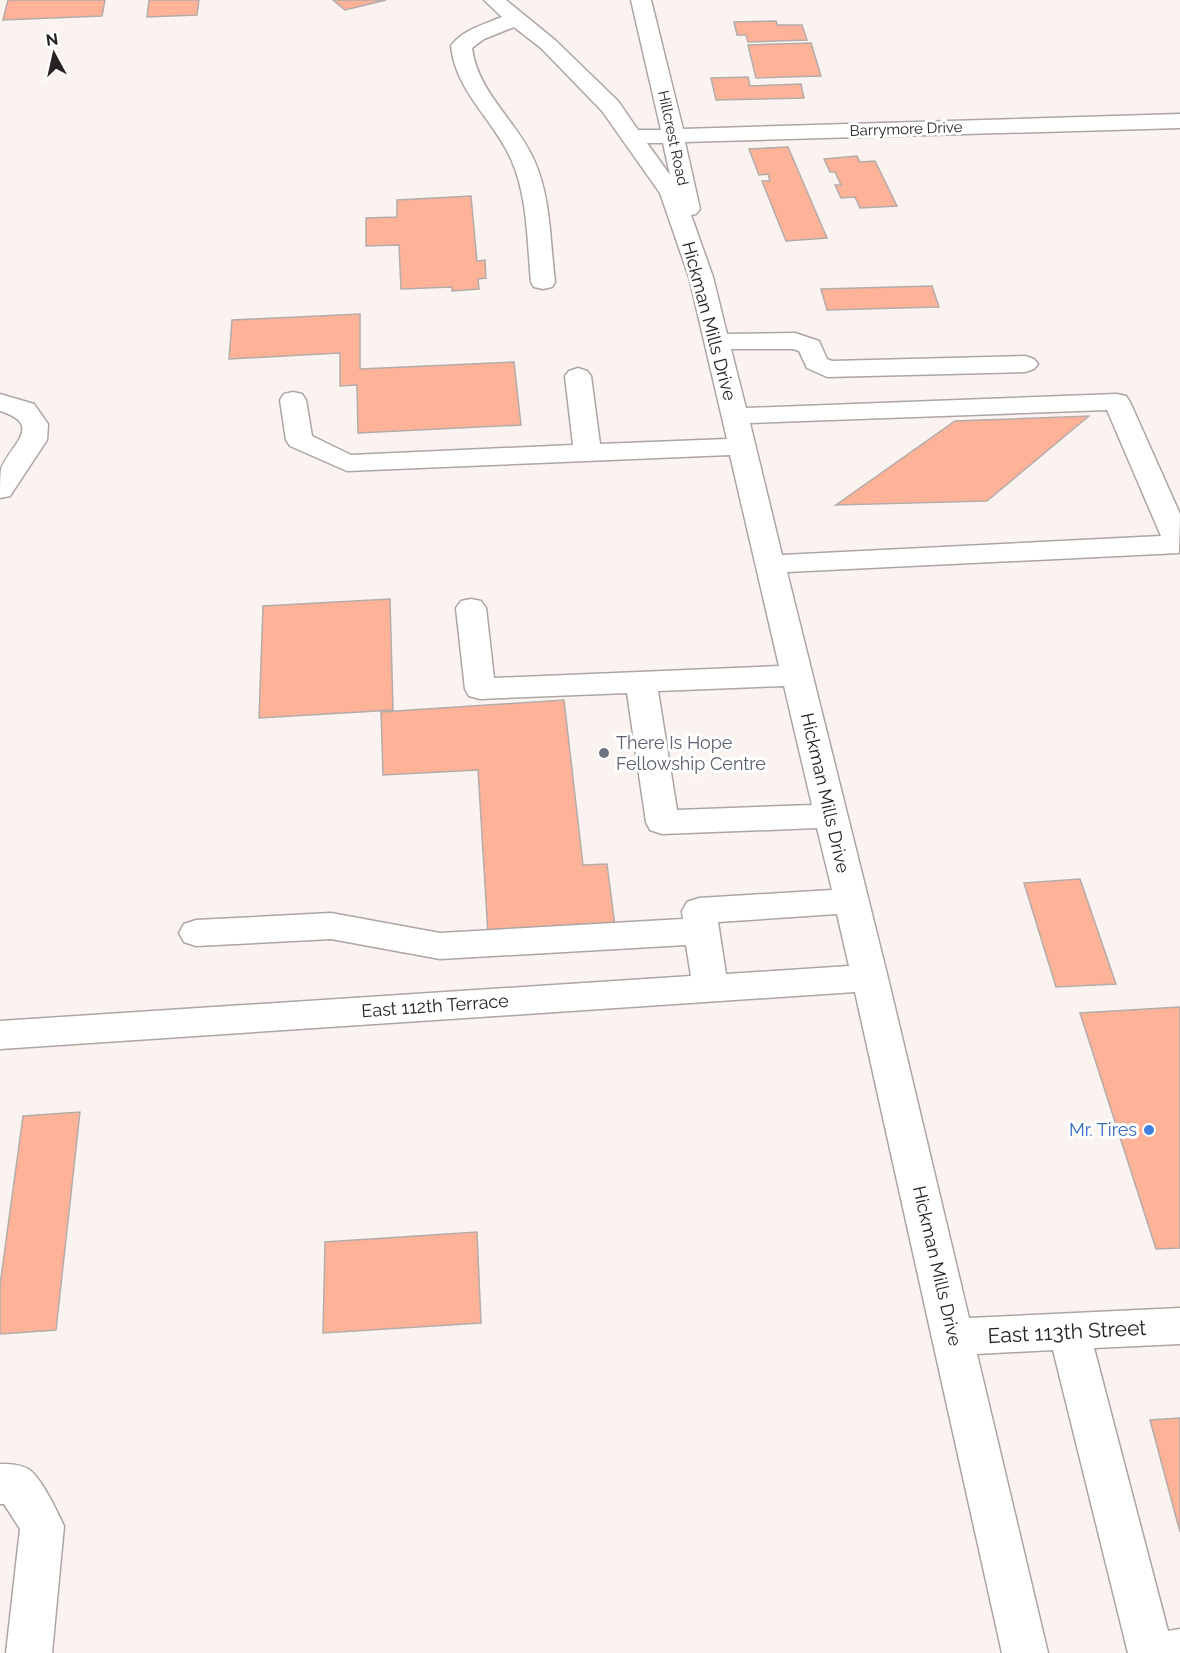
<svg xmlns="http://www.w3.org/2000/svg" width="1180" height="1653" font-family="Raleway,sans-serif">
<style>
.building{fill:#feb297;stroke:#b3acaa;stroke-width:1.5}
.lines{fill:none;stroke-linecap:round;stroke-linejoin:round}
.minor-casing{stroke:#aca5a3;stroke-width:3}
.minor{fill:#fff;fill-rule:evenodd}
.worship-dot{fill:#6b7280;stroke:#fff;stroke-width:2}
.shop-dot{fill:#3f7fe0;stroke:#fff;stroke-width:2}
.labels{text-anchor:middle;stroke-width:6;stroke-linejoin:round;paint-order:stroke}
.far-street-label{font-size:15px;fill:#262322;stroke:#fff}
.street-label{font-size:18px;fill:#262322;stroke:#fff}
.worship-label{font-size:18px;fill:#5b616d;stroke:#fff;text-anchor:start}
.shop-label{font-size:18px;fill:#366cbe;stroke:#fff;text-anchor:end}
.near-street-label{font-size:21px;fill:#262322;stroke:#fff}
</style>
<rect width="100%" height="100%" fill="#fbf3f0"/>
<g class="building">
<path d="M 8,0 L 105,0 L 102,16 L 3,20 Z"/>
<path d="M 149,0 L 199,0 L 197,15 L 147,17 Z"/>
<path d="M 333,0 L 386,0 L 345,10 Z"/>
<path d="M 776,21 L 777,25 L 802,25 L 807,40 L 748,42 L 746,35 L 737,35 L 734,22 Z"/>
<path d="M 811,43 L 821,76 L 756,78 L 748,45 Z"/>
<path d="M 748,77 L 750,86 L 801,84 L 804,98 L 716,100 L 711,78 Z"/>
<path d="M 788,147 L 827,238 L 786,241 L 762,181 L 770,181 L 768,174 L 759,175 L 749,149 Z"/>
<path d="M 857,156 L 860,162 L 875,161 L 897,206 L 860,208 L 855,197 L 841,198 L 835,185 L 841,185 L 835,172 L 830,172 L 824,159 Z"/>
<path d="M 471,196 L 477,261 L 485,260 L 486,278 L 478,279 L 479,289 L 452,291 L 452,287 L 401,289 L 399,245 L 366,246 L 366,218 L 397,217 L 397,200 Z"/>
<path d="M 932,286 L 939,307 L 827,310 L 821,289 Z"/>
<path d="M 360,314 L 360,369 L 514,362 L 521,425 L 358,433 L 357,385 L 340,386 L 340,353 L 229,359 L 232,320 Z"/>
<path d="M 1089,416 L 987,501 L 836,505 L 955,421 Z"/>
<path d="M 390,599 L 393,710 L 259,718 L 263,606 Z"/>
<path d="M 564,700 L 583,865 L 607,864 L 615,926 L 488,934 L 478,770 L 383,775 L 381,712 Z"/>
<path d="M 1080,879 L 1116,984 L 1056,987 L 1024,883 Z"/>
<path d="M 1180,1007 L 1180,1248 L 1156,1249 L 1080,1013 Z"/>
<path d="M 80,1112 L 56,1330 L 0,1334 L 0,1285 L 23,1116 Z"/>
<path d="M 477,1232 L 481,1323 L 323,1333 L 325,1242 Z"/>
<path d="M 1180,1418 L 1180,1532 L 1150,1420 Z"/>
</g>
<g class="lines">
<defs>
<g id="minor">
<path d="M 484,0 L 506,0 L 555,40 L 618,101 L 638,130 L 661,130 L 631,0 L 651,0 L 683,129 L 1180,114 L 1180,128 L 685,142 L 700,209 L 696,214 L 691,215 L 713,277 L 727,334 L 795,333 L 819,341 L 827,359 L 832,361 L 1025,356 L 1034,359 L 1038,364 L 1034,369 L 1025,372 L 827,377 L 807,368 L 799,351 L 793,349 L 731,349 L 746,408 L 1117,394 L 1126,396 L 1130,402 L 1180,514 L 1179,553 L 787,572 L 888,978 L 969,1318 L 1180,1308 L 1180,1344 L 1094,1348 L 1168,1631 L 1180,1629 L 1180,1653 L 1128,1653 L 1053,1350 L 977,1354 L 1048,1653 L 1002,1653 L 855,992 L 0,1049 L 0,1021 L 691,976 L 686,945 L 440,959 L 331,939 L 196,946 L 184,942 L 179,933 L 184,924 L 196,920 L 331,913 L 440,933 L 683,919 L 682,911 L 687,902 L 699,898 L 832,890 L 817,828 L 662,834 L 650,830 L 646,822 L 627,693 L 480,699 L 469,696 L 465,689 L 456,608 L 461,601 L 471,599 L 481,601 L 486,608 L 494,678 L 779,666 L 730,455 L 347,471 L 290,446 L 286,440 L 280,400 L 284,394 L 293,392 L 302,394 L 306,400 L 312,436 L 351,455 L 573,445 L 565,376 L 569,371 L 578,368 L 587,371 L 591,376 L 600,444 L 727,439 L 689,277 L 660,193 L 602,111 L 541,48 L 514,27 L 484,39 L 472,48 C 478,93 516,120 534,160 C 551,197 550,242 555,282 L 552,287 L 543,289 L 534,287 L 531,282 C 527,241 528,197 511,159 C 493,119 456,92 451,46 C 462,30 485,24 502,17 ZM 647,143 L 663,143 L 670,175 ZM 1107,410 L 1161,536 L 782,555 L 750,423 ZM 784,686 L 812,805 L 677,810 L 658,691 ZM 837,914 L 849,966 L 726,974 L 718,922 Z"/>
<path d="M 0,394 L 34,404 L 48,424 L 47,440 L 10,496 L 0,498 C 0,490 0,477 1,469 C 10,445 45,425 0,411 Z"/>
<path d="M 0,1464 C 10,1464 19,1464 28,1469 C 40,1475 58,1513 64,1526 L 52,1653 L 6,1653 L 20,1529 L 4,1504 L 0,1504 Z"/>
</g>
</defs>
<use href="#minor" class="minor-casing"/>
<use href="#minor" class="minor"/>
</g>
<circle class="worship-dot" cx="604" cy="753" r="6"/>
<circle class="shop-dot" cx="1149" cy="1130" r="6"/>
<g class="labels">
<g class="far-street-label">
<text transform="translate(906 129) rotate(-2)" y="5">Barrymore Drive</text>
<text transform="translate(673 138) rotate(78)" y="5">Hillcrest Road</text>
</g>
<g class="street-label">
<text transform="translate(709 321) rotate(75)" y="6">Hickman Mills Drive</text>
<text transform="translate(825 793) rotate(77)" y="6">Hickman Mills Drive</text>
<text transform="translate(435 1006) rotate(-4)" y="6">East 112th Terrace</text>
<text transform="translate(937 1266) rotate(77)" y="6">Hickman Mills Drive</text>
</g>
<g class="worship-label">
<text x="616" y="749">There Is Hope<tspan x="616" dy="21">Fellowship Centre</tspan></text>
</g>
<g class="shop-label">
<text x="1137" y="1136">Mr. Tires</text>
</g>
<g class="near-street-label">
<text transform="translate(1067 1332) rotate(-3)" y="7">East 113th Street</text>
</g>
</g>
<g transform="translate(54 54) rotate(352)" stroke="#ffffff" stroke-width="4.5" paint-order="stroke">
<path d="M0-4.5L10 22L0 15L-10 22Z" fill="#262322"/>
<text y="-9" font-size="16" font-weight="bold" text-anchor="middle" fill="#262322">N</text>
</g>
</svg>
